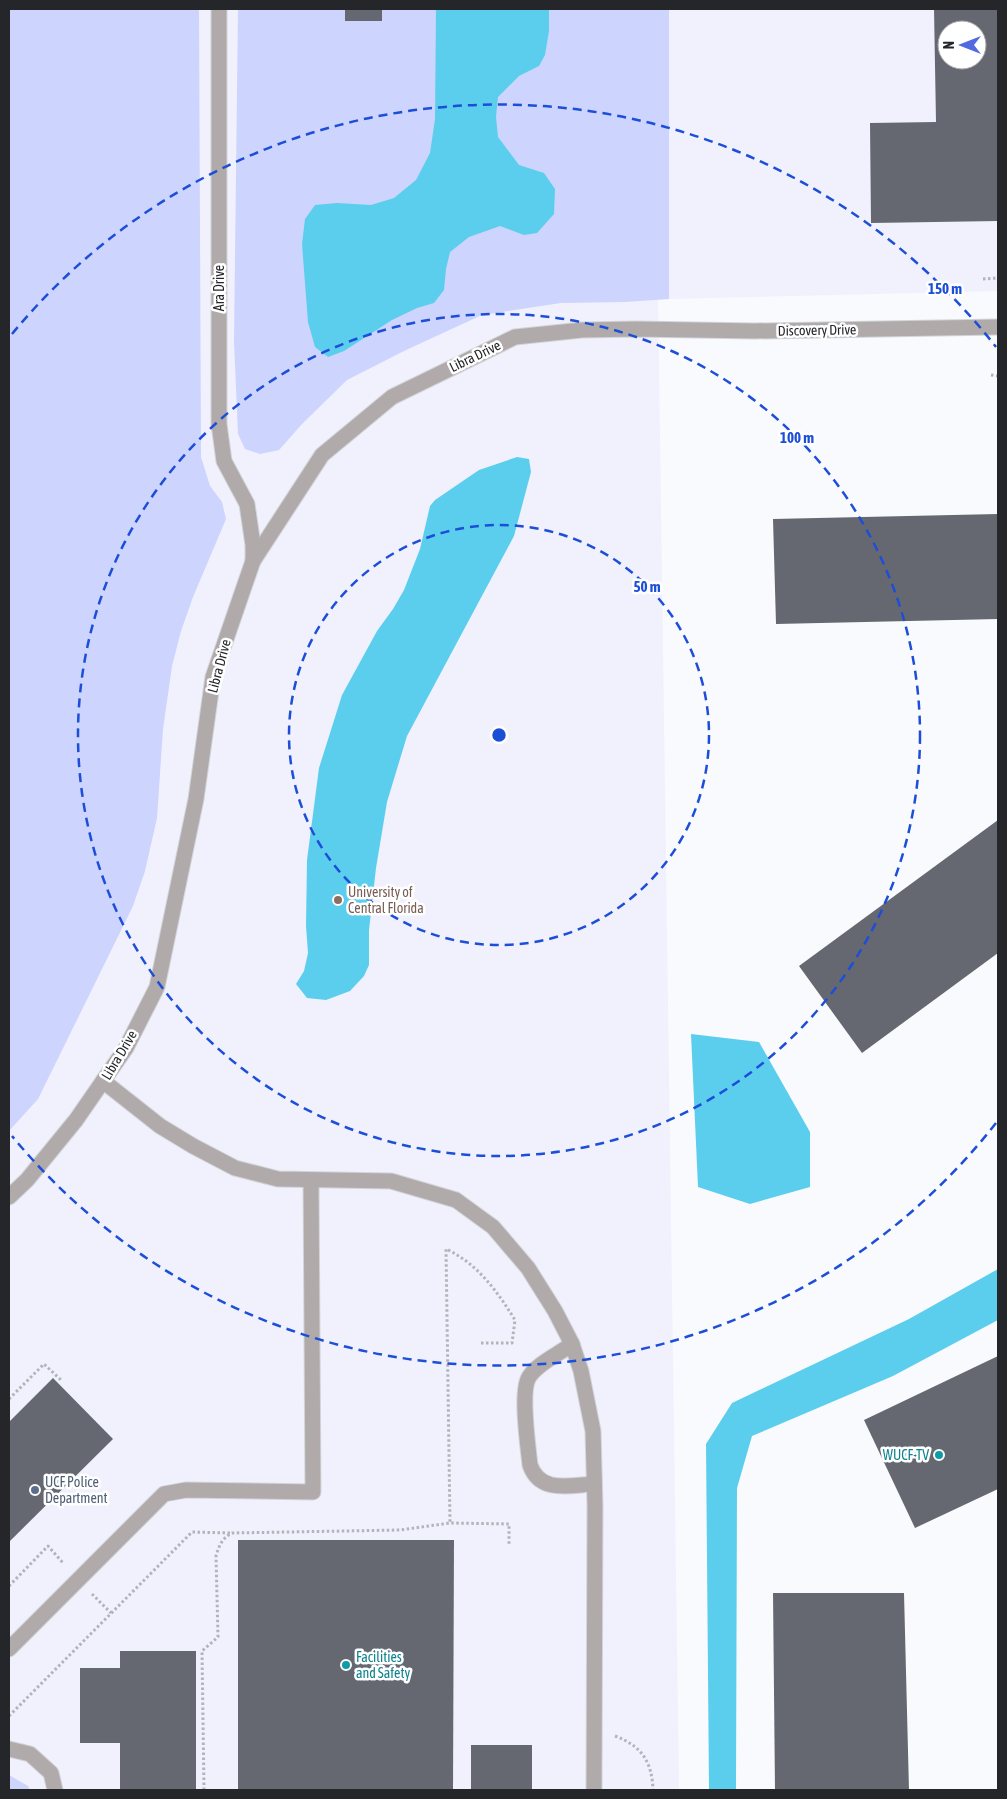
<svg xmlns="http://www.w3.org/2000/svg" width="1007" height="1799" font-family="'Asap Condensed',sans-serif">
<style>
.built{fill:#f0f1fd;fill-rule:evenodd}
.green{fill:#cdd4fe}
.water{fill:#5bceee}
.building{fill:#666871;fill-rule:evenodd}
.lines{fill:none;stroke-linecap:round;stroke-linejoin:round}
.minor-casing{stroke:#d3d4d8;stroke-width:17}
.path{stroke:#b3b4b8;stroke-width:3;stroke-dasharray:2.5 2.5;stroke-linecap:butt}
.minor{stroke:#b0aaab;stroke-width:15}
.ring{fill:none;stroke:#1d4ed8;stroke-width:2.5;stroke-dasharray:9 6}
.education-dot{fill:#8d6e63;stroke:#fff;stroke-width:2}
.culture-dot{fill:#0f9aa8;stroke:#fff;stroke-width:2}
.service-dot{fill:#5c6f8a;stroke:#fff;stroke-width:2}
.labels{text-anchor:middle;stroke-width:5;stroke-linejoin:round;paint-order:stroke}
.street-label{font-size:14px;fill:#25262a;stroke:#fff}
.education-label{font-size:14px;fill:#785e54;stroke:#fff;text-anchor:start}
.culture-label{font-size:14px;fill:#0d838f;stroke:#fff;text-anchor:end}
.service-label{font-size:14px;fill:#4e5e75;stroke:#fff;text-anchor:start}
.centre{fill:#1d4ed8;stroke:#fff;stroke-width:2.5}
.ring-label{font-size:15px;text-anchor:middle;font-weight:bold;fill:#1d4ed8;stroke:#fff;stroke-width:5;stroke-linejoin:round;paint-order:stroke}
</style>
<rect width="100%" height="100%" fill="#f9fafe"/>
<g class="built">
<path d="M 9,9 L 654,9 L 679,1790 L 9,1790 Z"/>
<path d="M 669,9 L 998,9 L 998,291 L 669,299 ZM 947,30 L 977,30 L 977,60 L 947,60 Z"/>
</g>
<g class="green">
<path d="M 9,9 L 199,9 L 201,457 L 210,486 L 222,502 L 226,519 L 193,597 L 181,631 L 172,666 L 163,729 L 157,818 L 145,871 L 133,906 L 38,1099 L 9,1131 Z"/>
<path d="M 238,9 L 669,9 L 669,299 L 624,302 L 561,303 L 482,315 L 406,350 L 347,380 L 302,424 L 279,450 L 260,454 L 245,449 L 238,434 L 234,342 Z"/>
<path d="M 9,1775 L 28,1786 L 30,1790 L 9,1790 Z"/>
</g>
<g class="water">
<path d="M 436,9 L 549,9 L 549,31 L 545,55 L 539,66 L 519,76 L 498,97 L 496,117 L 498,137 L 519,165 L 544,173 L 555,189 L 554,214 L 537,233 L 524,235 L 500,226 L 469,237 L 450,252 L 446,269 L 444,290 L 434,303 L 417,308 L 392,320 L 344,351 L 328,357 L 315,347 L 308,322 L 302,244 L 305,219 L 315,205 L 337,203 L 371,205 L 394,198 L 416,180 L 430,153 L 435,119 Z"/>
<path d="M 517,457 L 529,459 L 531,472 L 514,536 L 407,736 L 387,802 L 376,868 L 369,930 L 369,965 L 364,976 L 350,991 L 326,1000 L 307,998 L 296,984 L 304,971 L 308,953 L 306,926 L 307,860 L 319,768 L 342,695 L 377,631 L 393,609 L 404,590 L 420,549 L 430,506 L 435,500 L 479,470 Z"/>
<path d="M 691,1034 L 759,1042 L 810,1132 L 810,1187 L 750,1204 L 698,1187 Z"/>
<path d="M 998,1269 L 998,1320 L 893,1376 L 752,1436 L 737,1488 L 736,1790 L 709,1790 L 706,1444 L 732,1403 L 909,1319 Z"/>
</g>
<g class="building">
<rect x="345" y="9" width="37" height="12"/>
<path d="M 934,9 L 998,9 L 998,221 L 871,223 L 870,123 L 936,122 ZM 947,30 L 977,30 L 977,60 L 947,60 Z"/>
<path d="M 998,514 L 998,619 L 776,624 L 773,519 Z"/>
<path d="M 998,820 L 998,953 L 862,1053 L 799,966 Z"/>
<path d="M 998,1356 L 998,1489 L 915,1528 L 864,1420 Z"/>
<path d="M 53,1378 L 113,1439 L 9,1542 L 9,1422 Z"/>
<path d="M 238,1540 L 454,1540 L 453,1790 L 238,1790 Z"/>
<path d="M 773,1593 L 904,1593 L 909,1790 L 775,1790 Z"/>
<path d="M 120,1651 L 196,1651 L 196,1790 L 120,1790 L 120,1743 L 80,1743 L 80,1668 L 120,1668 Z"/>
<rect x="471" y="1745" width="61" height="45"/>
</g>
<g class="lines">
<defs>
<g id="minor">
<path d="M 219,9 L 219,424 L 224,461 L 247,504 L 253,545 L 253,561"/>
<path d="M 103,1081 L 160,1126 L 193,1146 L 235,1168 L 278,1179 L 391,1181 L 456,1200 L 493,1227 L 528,1268 L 555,1311 L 572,1344 L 581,1371 L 593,1431 L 595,1506 L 594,1790"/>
<path d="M 9,1197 L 27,1180 L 76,1120 L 103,1081 L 126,1048 L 157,987 L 196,799 L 213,677 L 253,561 L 322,455 L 392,397 L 515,337 L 582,330 L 636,329 L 755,331 L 998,327"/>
<path d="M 572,1344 C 559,1354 538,1363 529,1377 C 520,1391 528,1446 530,1465 C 540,1494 570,1485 594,1484"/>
<path d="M 9,1649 L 164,1494 L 186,1490 L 313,1492 L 311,1181"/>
<path d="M 9,1749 L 30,1754 L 51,1773 L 55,1790"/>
</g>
</defs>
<use href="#minor" class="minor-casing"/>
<g class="path">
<path d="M 983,279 L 998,278"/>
<path d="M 991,375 L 998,376"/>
<path d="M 481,1343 L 512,1343 L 515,1320 C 497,1291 478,1264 446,1249 L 450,1523 L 509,1524 L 509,1546"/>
<path d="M 9,1399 L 44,1364 L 61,1380"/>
<path d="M 9,1586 L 48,1546 L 64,1564"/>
<path d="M 92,1594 L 111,1613"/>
<path d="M 9,1716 L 192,1532 L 231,1533"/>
<path d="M 615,1736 C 642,1746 652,1762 653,1790"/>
<path d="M 204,1790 L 202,1651 L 218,1637 L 216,1556 C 219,1546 222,1538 232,1533 L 400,1530 L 450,1523"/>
</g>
<use href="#minor" class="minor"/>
</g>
<g class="ring">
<circle cx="499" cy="735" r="210"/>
<circle cx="499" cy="735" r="421"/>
<path d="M996 1123A631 631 0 0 1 12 1136M12 334A631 631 0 0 1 996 347"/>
</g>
<circle class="education-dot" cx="338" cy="900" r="5"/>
<g class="culture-dot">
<circle cx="939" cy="1455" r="5"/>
<circle cx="346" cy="1665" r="5"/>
</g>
<circle class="service-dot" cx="35" cy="1490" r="5"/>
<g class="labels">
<g class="street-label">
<text transform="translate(219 288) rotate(-90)" y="5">Ara Drive</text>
<text transform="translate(817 330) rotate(-1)" y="5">Discovery Drive</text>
<text transform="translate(475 356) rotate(-26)" y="5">Libra Drive</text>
<text transform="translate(219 666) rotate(-75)" y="5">Libra Drive</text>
<text transform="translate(119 1055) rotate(-59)" y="5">Libra Drive</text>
</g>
<g class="education-label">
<text x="348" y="897">University of<tspan x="348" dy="16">Central Florida</tspan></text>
</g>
<g class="culture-label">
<text x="929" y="1460">WUCF-TV</text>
<text x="356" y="1662" text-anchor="start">Facilities<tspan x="356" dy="16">and Safety</tspan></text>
</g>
<g class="service-label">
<text x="45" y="1487">UCF Police<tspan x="45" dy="16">Department</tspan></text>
</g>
</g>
<circle cx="499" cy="735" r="8" class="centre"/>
<g class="ring-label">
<text x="945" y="294">150 m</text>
<text x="797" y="443">100 m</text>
<text x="647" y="592">50 m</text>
</g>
<rect width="1007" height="1799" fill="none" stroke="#25262a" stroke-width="20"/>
<g transform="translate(962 45) rotate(270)"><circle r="24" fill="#ffffff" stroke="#a8a8aa"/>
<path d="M0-4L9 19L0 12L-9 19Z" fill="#516adf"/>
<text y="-8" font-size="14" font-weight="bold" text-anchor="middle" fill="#25262a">N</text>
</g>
</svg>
